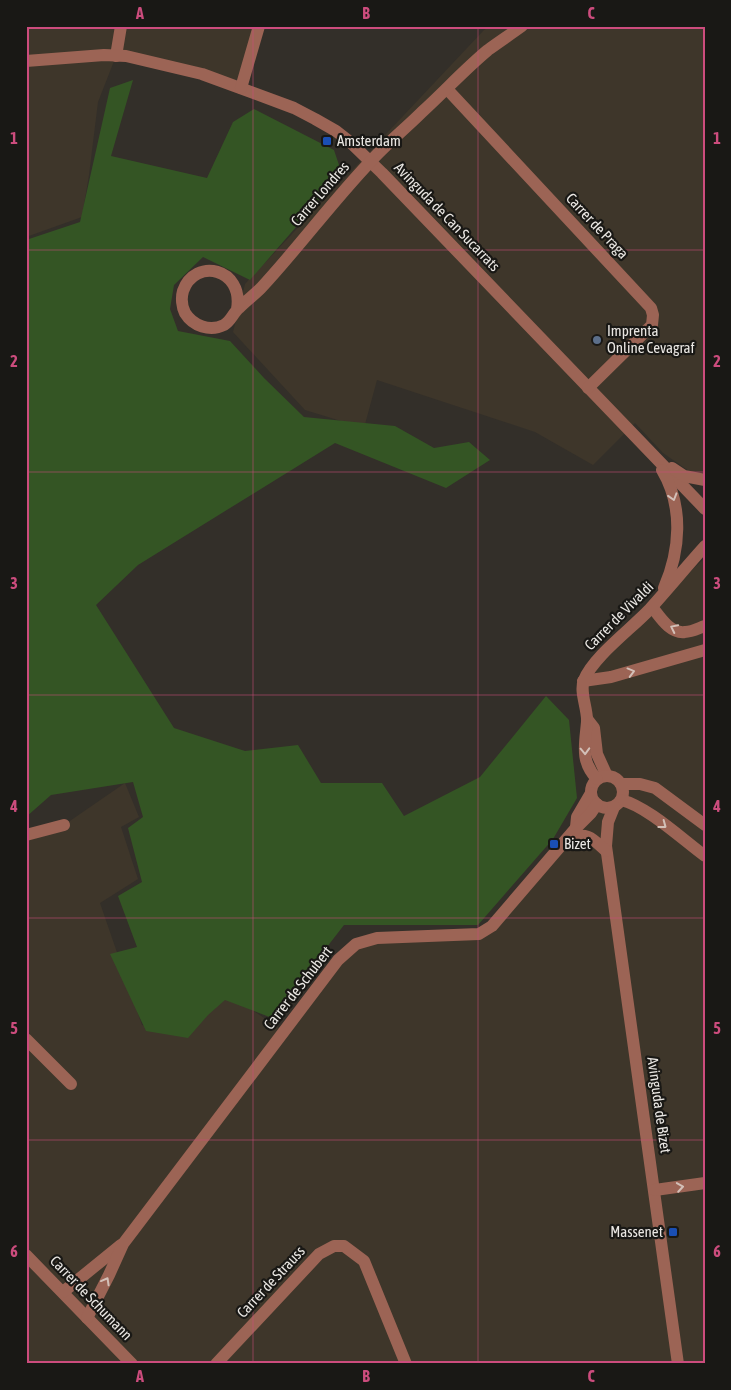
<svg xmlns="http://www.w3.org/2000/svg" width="731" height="1390" font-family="'Asap Condensed',sans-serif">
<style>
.built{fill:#3e362a}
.green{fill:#345524}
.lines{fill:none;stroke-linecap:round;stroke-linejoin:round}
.minor{stroke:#9c6455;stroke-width:12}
.oneway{stroke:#d3c0b8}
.grid{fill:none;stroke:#cc4c7d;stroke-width:1;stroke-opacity:0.55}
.transit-dot{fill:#1a4fb4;stroke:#191815;stroke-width:2}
.service-dot{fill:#5c6f8a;stroke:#191815;stroke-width:2}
.labels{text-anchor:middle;stroke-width:4.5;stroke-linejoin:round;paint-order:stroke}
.poi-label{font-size:15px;fill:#eae7e3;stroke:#191815;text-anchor:start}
.street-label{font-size:15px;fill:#eae7e3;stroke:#191815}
.neatline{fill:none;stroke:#cc4c7d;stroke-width:2}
.grid-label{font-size:16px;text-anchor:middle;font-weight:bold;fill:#cc4c7d}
</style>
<rect width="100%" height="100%" fill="#332f29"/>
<g class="built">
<path d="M 26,26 L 259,26 L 241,88 L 116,56 L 98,102 L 89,175 L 82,217 L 26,237 Z"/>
<path d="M 491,26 L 705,26 L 705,475 L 689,471 L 663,453 L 635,423 L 593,465 L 535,432 L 377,380 L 364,428 L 305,410 L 233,332 L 245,284 L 484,30 Z"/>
<path d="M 705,558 L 705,1364 L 26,1364 L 26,835 L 64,825 L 125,783 L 139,817 L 121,827 L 138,879 L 100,903 L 142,1025 L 186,1034 L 221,989 L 282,1030 L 356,944 L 479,934 L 599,801 L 583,681 L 659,599 Z"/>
</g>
<path class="green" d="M 133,80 L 111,156 L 207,178 L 233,122 L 254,109 L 334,150 L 342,174 L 250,280 L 203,257 L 174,285 L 170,309 L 178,331 L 230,341 L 264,378 L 304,417 L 395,426 L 434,448 L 469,442 L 490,460 L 446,488 L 335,443 L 138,565 L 96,605 L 174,728 L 245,751 L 298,745 L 321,783 L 382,783 L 404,816 L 480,777 L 546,696 L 569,720 L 577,798 L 553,839 L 478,925 L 344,925 L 272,1018 L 225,1000 L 208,1015 L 188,1038 L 146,1031 L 110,954 L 137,947 L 118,896 L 142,882 L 128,828 L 143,817 L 133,782 L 51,795 L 26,817 L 26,240 L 80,222 L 110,88 Z"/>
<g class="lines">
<g class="minor">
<path d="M 116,56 L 121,26"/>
<path d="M 26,61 L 104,55 L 126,56 L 202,74 L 294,108 L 315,119 L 336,131 L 350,142 L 382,173 L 705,509"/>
<path d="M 241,88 L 259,26"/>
<path d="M 447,89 L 651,308 L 653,315 L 652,325 L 588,388"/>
<path d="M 237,309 C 244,268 195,257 183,291 C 181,298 182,307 185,313 C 193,326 210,332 224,325 C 231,321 233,313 239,308 C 246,301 254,295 261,288 C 299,247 332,202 370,162 C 386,144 405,129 422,112 C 444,92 465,69 488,50 C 499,42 511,34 522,26"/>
<path d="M 672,468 L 684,476 L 705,480"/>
<path d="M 662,470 C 684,507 680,551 664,588"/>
<path d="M 652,607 C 660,617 670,634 685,632 C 692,632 699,628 705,626"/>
<path d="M 583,681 L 611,677 L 705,650"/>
<path d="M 587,719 L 594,728 L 597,754 L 607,776"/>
<circle cx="607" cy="792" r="16"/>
<path d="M 597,779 C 580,761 585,745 587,722 C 588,709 579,692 584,680 C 593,657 631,629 649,610 C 668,589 686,567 705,546"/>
<path d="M 621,784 L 640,784 L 655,788 L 705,825"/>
<path d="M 621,800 C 647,806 683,840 705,856"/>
<path d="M 614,807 L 608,822 L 606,846 L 678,1364"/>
<path d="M 576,827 L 577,817 L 591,793"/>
<path d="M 26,835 L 64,825"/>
<path d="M 568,838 C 588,832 592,838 606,851"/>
<path d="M 26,1039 L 71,1084"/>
<path d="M 655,1190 L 705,1183"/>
<path d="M 26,1255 L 132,1364"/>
<path d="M 63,1292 L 121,1245"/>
<path d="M 87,1318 L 109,1275 L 123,1244 L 338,960 L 356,944 L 377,938 L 479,934 L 492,926 L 576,828 L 591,813 L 597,804"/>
<path d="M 216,1364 L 319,1254 L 334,1246 L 344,1246 L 364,1261 L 406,1364"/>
</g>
</g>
<defs><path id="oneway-chevron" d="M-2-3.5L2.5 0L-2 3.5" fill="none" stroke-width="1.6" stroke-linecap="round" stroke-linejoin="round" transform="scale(1.25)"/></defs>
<g class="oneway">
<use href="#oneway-chevron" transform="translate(673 497) rotate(73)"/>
<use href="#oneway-chevron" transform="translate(674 628) rotate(-154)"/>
<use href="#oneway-chevron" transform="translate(631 672) rotate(-15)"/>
<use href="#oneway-chevron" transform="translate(585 751) rotate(88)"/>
<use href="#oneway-chevron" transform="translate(663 825) rotate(37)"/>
<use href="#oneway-chevron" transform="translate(680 1187) rotate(-9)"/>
<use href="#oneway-chevron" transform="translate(106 1281) rotate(-61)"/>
</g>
<path class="grid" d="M 253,26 L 253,1364M 478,26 L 478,1364M 26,250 L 705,250M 26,472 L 705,472M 26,695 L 705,695M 26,918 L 705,918M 26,1140 L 705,1140"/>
<g class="transit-dot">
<rect x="322" y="136" width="10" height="10" rx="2.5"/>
<rect x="549" y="839" width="10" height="10" rx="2.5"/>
<rect x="668" y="1227" width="10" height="10" rx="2.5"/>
</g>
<circle class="service-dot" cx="597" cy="340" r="5"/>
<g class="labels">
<g class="poi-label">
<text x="337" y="146">Amsterdam</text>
<text x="607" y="336">Imprenta<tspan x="607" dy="17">Online Cevagraf</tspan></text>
<text x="564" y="849">Bizet</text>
<text x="663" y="1237" text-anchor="end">Massenet</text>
</g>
<g class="street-label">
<text transform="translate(320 194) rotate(-49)" y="5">Carrer Londres</text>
<text transform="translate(447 217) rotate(46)" y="5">Avinguda de Can Sucarrats</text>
<text transform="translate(597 226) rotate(47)" y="5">Carrer de Praga</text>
<text transform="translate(619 616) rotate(-45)" y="5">Carrer de Vivaldi</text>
<text transform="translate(298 988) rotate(-52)" y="5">Carrer de Schubert</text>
<text transform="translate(659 1105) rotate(82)" y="5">Avinguda de Bizet</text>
<text transform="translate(271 1282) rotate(-47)" y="5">Carrer de Strauss</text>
<text transform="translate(91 1298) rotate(46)" y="5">Carrer de Schumann</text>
</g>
</g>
<rect width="731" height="1390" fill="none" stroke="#191815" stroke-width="55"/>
<rect x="28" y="28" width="676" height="1334" class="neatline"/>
<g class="grid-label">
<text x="140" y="19">A</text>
<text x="366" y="19">B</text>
<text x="591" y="19">C</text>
<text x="14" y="144">1</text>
<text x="717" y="144">1</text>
<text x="14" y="367">2</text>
<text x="717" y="367">2</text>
<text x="14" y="589">3</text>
<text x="717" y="589">3</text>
<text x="14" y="812">4</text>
<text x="717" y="812">4</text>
<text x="14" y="1034">5</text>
<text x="717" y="1034">5</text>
<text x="14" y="1257">6</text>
<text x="717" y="1257">6</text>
<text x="140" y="1382">A</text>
<text x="366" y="1382">B</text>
<text x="591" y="1382">C</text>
</g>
</svg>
